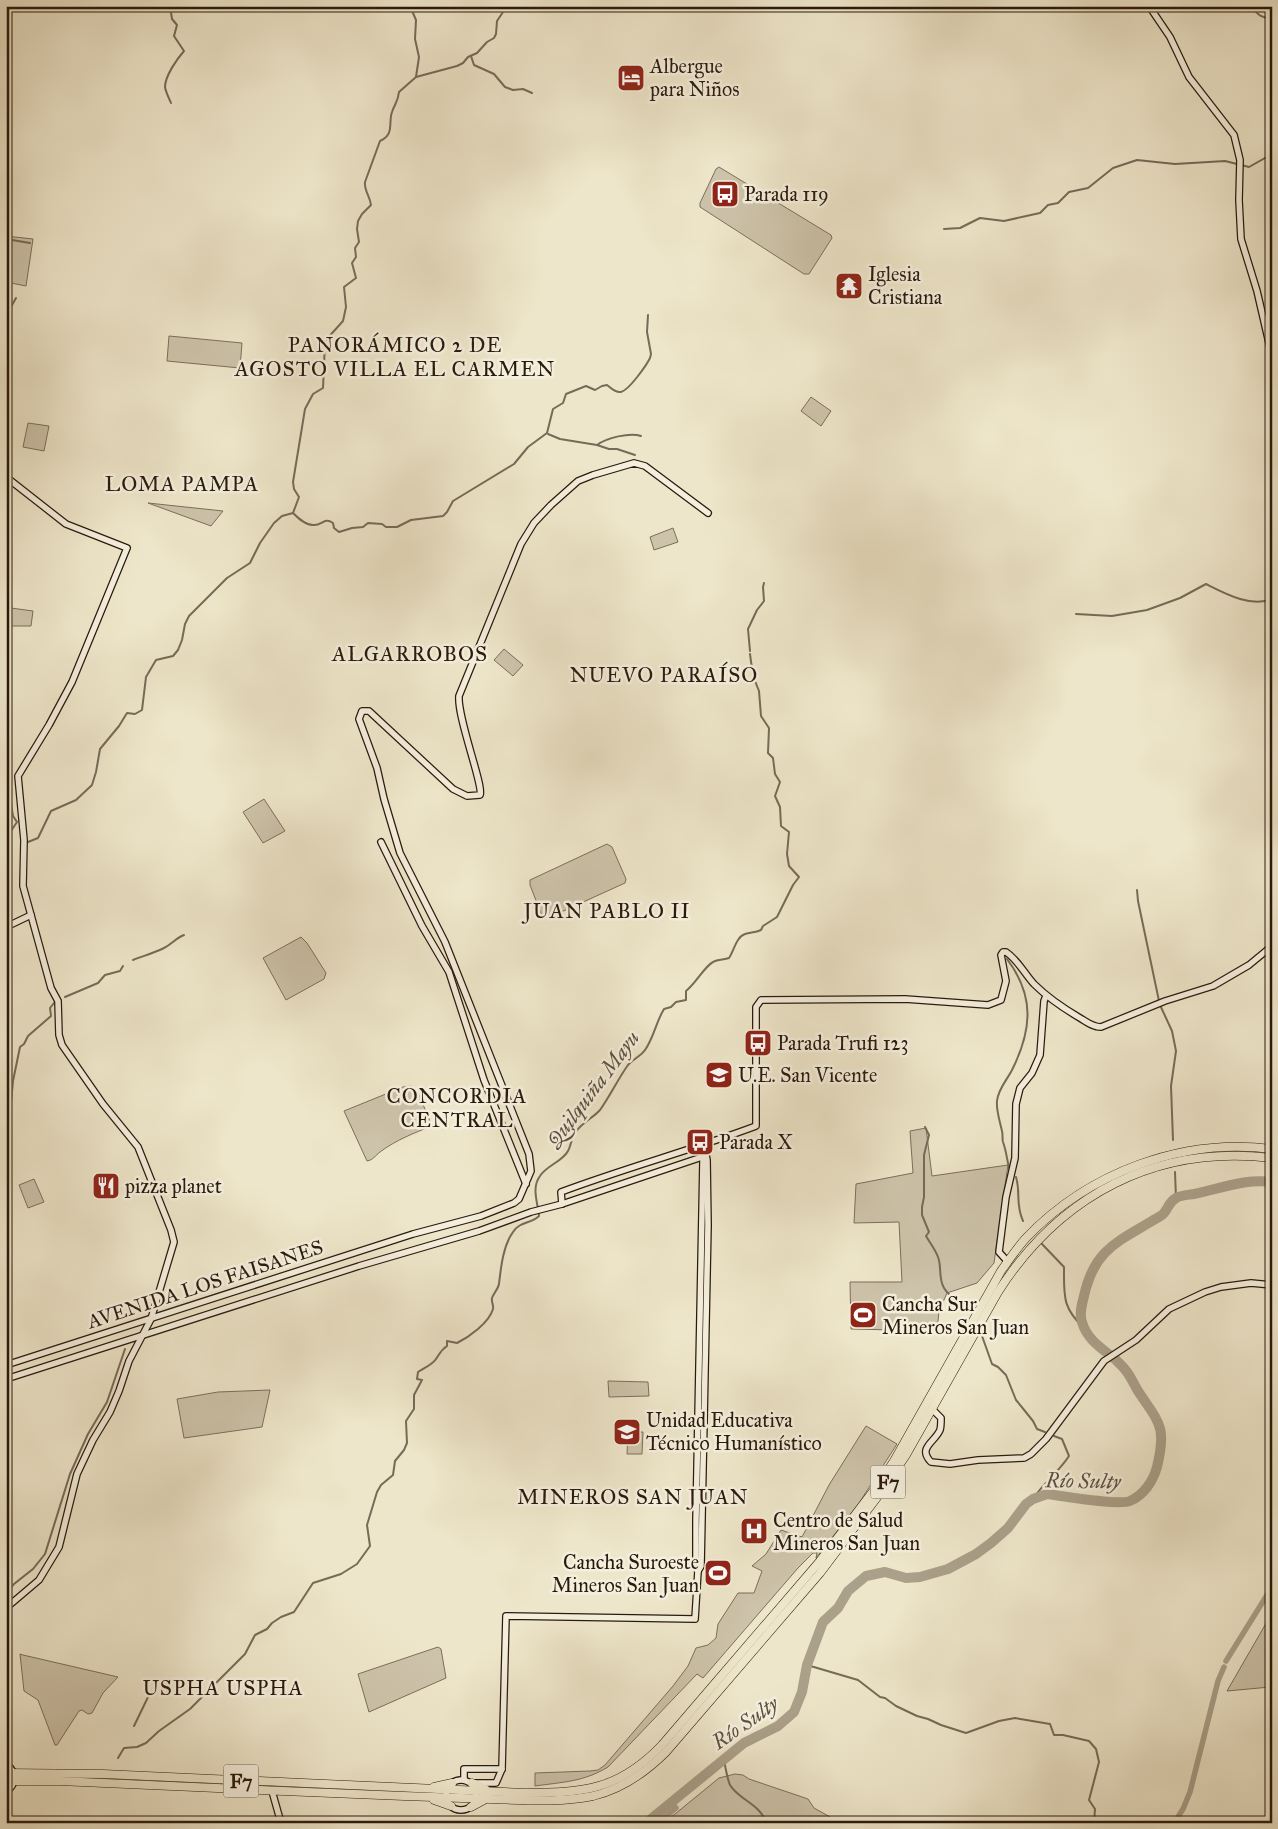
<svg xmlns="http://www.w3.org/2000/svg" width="1278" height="1829" font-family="'IM FELL Great Primer',serif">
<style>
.green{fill:#cdc3aa;stroke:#7c6e5c}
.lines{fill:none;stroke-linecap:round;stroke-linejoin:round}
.stream{stroke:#776a58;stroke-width:2}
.canal{stroke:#aba08a;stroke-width:5.5}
.river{stroke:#aba08a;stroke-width:10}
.secondary-casing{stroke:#2a190d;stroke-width:8}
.highway-casing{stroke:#2a190d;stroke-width:9}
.secondary{stroke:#f4efdd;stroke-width:5.5}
.highway{stroke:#eee6ca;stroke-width:8}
.labels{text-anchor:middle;stroke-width:5;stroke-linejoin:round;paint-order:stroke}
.shield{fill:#f4efdd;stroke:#67594b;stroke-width:1}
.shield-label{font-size:19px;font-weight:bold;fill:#2a190d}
.poi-label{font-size:20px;fill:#2a190d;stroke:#f4efdd;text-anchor:start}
.street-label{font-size:20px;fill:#2a190d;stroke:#f4efdd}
.neighbourhood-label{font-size:21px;letter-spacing:1px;fill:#2a190d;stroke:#f4efdd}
.water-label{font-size:21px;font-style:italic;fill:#5e4f3f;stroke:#f4efdd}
</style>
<rect width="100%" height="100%" fill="#eee6ca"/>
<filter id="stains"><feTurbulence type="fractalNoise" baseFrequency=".004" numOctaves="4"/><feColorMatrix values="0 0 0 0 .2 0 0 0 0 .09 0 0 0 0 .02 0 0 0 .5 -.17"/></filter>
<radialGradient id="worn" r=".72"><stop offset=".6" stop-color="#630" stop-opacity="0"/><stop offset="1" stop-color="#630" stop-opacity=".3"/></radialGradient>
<g class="green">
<path d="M 719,167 L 831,235 L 832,238 L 809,274 L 804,274 L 700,207 L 700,203 L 716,169 Z"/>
<path d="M 6,236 L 33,239 L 26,286 L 6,282 Z"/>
<path d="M 169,336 L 242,343 L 240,368 L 167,361 Z"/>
<path d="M 811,397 L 831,411 L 821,426 L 801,411 Z"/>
<path d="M 28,423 L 49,426 L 44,451 L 23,447 Z"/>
<path d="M 148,503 L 223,511 L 211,526 Z"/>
<path d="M 673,528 L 678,542 L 654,550 L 650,537 Z"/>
<path d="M 6,600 L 11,601 L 11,608 L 33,611 L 31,626 L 6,626 Z"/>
<path d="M 504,649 L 523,665 L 513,676 L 494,660 Z"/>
<path d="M 264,799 L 285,831 L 263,843 L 243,812 Z"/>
<path d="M 607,844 L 612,847 L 626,879 L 625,883 L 548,918 L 542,916 L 530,885 L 530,880 Z"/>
<path d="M 301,937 L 307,943 L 326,973 L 324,979 L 286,1000 L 263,958 Z"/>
<path d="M 411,1086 L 417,1090 L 432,1126 C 414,1133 396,1140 380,1152 C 375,1156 373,1160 367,1161 L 344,1111 L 403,1087 Z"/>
<path d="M 926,1128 L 932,1176 L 1008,1165 L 994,1263 L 977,1283 L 947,1293 L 939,1311 L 937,1331 L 851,1329 L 850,1282 L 902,1282 L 899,1222 L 854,1223 L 856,1184 L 913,1173 L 910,1131 Z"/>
<path d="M 34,1179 L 44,1202 L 28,1208 L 19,1185 Z"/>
<path d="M 608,1381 L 648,1382 L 649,1396 L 609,1397 Z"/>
<path d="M 270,1390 L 262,1427 L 184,1438 L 177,1399 L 218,1392 Z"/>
<path d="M 866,1426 L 897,1444 L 859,1503 L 816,1558 L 817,1553 L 813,1553 L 798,1568 L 703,1678 L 697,1674 L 608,1767 C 583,1782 563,1782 535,1786 L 535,1773 L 590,1771 L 598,1770 L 605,1765 L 673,1686 L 688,1666 L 696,1648 L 708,1645 L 716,1638 L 718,1624 L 738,1593 L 754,1593 L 762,1571 L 752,1566 L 766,1554 L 781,1530 L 802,1537 L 829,1485 Z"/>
<path d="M 628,1432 L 643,1432 L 642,1454 L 627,1454 Z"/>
<rect x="706" y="1566" width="24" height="15"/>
<path d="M 1272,1613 L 1270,1687 L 1227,1691 Z"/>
<path d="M 438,1647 L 441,1649 L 446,1678 L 369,1712 L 358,1674 Z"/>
<path d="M 20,1654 L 23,1655 L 118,1677 L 103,1693 L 92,1713 L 88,1714 L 82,1710 L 79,1711 L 57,1745 L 55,1745 L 38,1700 L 24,1691 Z"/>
<path d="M 735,1774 L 743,1775 L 749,1779 L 808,1799 L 814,1808 L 841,1823 L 664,1823 L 719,1778 Z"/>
</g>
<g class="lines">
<g class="stream">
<path d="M 90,6 L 96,10 L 104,6"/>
<path d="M 124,6 L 128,8 L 137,6"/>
<path d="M 160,6 L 166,6"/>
<path d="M 170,6 L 172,19 L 177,25 L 174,36 L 184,51 C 177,59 165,76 165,87 C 166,93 169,98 171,103"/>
<path d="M 245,6 L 252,8 L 261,6"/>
<path d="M 410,6 L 416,20 L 415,39 L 419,57 L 416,77"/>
<path d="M 1250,6 C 1257,13 1261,19 1272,18"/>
<path d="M 104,7 L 112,6"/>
<path d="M 471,56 L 474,65 L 494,74 L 505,87 L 513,90 L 523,89 L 532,93"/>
<path d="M 1272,81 L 1272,90"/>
<path d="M 944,229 L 960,228 L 980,218 L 1004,221 L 1040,213 L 1048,205 L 1058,203 L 1069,192 L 1088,188 L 1113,168 L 1137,160 L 1175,164 L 1225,161 L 1249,167 L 1272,154"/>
<path d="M 6,239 L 30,243"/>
<path d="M 6,316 L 16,298"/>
<path d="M 548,434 L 560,439 L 597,445 C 606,438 630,432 641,436"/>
<path d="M 597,445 L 609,449 L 617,449 L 635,455"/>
<path d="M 293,513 C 298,518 306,526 314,525 C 323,525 324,517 333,523 L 334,528 L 339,532 L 352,528 L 363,527 L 368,523 L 382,524 L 386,527 L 397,527 L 411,520 L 443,516 L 447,512 L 453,501 L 514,464 L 528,447 L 547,433 L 553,409 L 563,403 L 566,394 L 586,386 L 595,390 L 602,386 L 607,385 C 611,388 615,393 621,392 C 629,390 646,366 650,358 L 651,354 L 647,332 L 648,315"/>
<path d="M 1076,614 L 1112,616 L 1147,610 L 1180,598 L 1206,584 C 1224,593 1251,608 1272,599"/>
<path d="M 750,651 L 748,629 L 757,610 L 764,601 L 763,587 L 764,583"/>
<path d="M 6,774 L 9,775 L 8,779 L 10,787"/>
<path d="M 28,842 L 38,838 L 51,811 L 76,800 L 92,785 L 96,772 L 100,749 L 119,726 L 127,713 L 135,714 L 142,710 L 146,677 L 156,660 L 173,656 L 178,650 L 182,640 L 185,624 L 189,616 L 227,578 L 250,563 L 260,543 L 274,523 L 282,516 L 293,513 L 299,497 L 294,489 L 293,482 L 305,409 L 313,394 L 323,388 L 325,341 L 343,321 L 346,307 L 344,287 L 356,278 L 352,263 L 356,257 L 355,248 L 359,242 L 357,229 L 358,221 L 362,214 L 371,205 C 370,196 364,191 365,182 L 380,141 C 395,134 388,123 392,112 C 395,103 398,102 399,92 L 416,77 L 457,66 L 463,63 L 468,57 L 477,53 L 487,42 L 494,38 L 496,34 L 497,21 L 505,9"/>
<path d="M 6,875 L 11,854 L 9,834 L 17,822 L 13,816 L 10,798"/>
<path d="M 1137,890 L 1138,901 L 1159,1001"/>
<path d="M 1007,959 C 1035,996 1032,1030 1012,1070 C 1007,1080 998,1089 997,1101 C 996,1110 1000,1122 1002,1131 C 1003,1134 1002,1139 1003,1142 C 1006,1150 1007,1159 1009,1168"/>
<path d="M 133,960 C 143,956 154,953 164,948 C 172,944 176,938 184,935"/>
<path d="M 65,997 L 98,983 L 105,975 L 120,971 L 123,966"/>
<path d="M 1160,1005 L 1172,1031 L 1176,1051 L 1171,1086 L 1173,1140"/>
<path d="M 6,1105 L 11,1103 L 13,1081 L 20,1047 L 24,1044 L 28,1036 L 51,1016 L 50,1008 L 54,1003"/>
<path d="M 925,1127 L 929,1135 L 924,1155 L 924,1197 L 922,1207 L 922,1215 L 929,1232 L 926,1236 C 930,1243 935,1249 938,1257 C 942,1267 938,1278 944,1288 C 950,1298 960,1302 967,1310"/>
<path d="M 1175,1172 L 1176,1198"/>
<path d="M 1016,1177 C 1021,1194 1015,1203 1023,1221"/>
<path d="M 1042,1244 L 1064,1267 C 1064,1296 1062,1308 1085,1329"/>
<path d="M 982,1336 L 992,1364 L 998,1367 L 1006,1375 L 1016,1400 L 1033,1421 L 1037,1429 L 1045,1432"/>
<path d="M 1033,1499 C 1043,1483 1058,1473 1069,1456 L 1062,1439 L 1054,1436"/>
<path d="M 6,1594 L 14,1584 L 33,1569 L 45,1554 L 70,1474 L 88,1434 L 107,1402 L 125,1349"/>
<path d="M 807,1665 L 858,1680 L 880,1697 L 885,1698 L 896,1706 L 917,1716 L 928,1719 L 941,1725 L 966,1733 L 999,1721 L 1015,1718 L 1050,1724 L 1054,1735 L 1063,1735 L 1089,1741 L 1096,1749 L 1099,1762 L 1089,1800 L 1095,1809 L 1094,1823"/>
<path d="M 134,1726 L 149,1695"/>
<path d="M 118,1758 L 124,1748 L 137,1747 L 146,1743 L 159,1731 L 190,1709 L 245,1654 L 255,1635 L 267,1629 L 272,1623 L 281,1617 L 294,1612 L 313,1583 L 341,1574 L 357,1564 L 370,1546 L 367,1525 L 377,1492 L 381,1485 L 393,1475 L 395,1461 L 404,1450 L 407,1443 L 406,1421 L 414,1409 L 414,1395 L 422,1380 L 417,1379 L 418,1372 C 424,1368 432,1365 436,1359 C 440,1353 441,1350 447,1346 L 447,1341 L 457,1343 C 469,1337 489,1323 493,1309 C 494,1306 491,1301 492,1298 C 494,1293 498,1289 499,1284 C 501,1267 503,1246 513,1232 C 520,1221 531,1224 539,1216 C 538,1203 531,1188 540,1176 C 547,1165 562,1162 568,1151 C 571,1146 571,1139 575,1133 C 581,1123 593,1118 600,1110 C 610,1096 618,1079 628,1065 C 633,1059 641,1056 645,1050 C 654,1037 656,1022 664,1009 L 671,1007 L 676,1002 L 686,1000 L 686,991 C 696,983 705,966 713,962 C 718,959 724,960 729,958 C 734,951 736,937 745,934 C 751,932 755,933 761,930 L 763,926 L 777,917 L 793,885 L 799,877 L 789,866 L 787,854 L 789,832 L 781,826 L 780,807 L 775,796 L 780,782 L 775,774 L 773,758 L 768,753 L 769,728 L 761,716 L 759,691 L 753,676 L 750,654"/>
<path d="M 724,1761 C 726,1769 727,1778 730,1785 C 739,1800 759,1803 766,1822 L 779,1818 L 785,1823"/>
</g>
<g class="canal">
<path d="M 1226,1661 L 1272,1587"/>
<path d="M 658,1823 L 676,1808 L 671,1802"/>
<path d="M 1174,1823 L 1183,1809 L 1190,1792 L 1218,1681 L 1224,1667"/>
</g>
<path class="river" d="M 646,1823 L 744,1743 L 778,1726 L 794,1712 L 802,1692 L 807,1665 L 823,1622 L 838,1608 L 848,1591 L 866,1576 L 885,1572 L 906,1578 L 920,1577 L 948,1569 L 976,1554 L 991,1543 L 1008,1528 L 1026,1504 L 1033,1499 L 1047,1494 C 1064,1496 1118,1506 1130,1501 C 1144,1495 1153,1481 1157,1467 C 1167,1426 1159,1423 1138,1391 C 1130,1377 1129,1372 1116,1360 C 1103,1349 1087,1340 1082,1322 C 1079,1314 1082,1304 1084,1296 C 1094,1251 1115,1243 1152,1221 C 1155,1219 1162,1216 1164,1213 C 1169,1207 1168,1203 1176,1198 C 1181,1195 1188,1195 1194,1194 C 1220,1189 1245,1178 1272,1182"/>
<defs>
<g id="secondary">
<path d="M 1149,6 L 1170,37 L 1189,77 L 1234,135 L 1240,160 L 1239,200 L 1241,239 L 1257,291 L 1272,356"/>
<path d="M 6,477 L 66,524 L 127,548 L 72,682 L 49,725 L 18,776 L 24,840 L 23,886 L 51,988 L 58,1001 L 59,1035 L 62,1045 L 103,1104 L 138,1147 L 171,1230 L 174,1242 L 151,1319 L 129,1361 L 119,1391 L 110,1412 L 93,1440 L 77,1474 L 59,1547 L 39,1580 L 6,1608"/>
<path d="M 381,842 L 422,926 L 449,972 L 484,1080 L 526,1184"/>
<path d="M 6,927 L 31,915"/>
<path d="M 562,1204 L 561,1192 C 625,1168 692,1150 756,1126 L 756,1007 L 761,1000 L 905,999 L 988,1005 L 1001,1000 L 1006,981 L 1001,955 L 1003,952 L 1006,952 C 1018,960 1024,973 1034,984 C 1048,998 1063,1008 1080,1018 C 1087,1022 1092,1027 1101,1027 L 1165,1001 L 1213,986 L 1249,965 L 1272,946"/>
<path d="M 1008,1262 L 999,1252 L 1006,1197 L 1015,1158 L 1016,1104 L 1020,1088 L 1032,1073 L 1040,1055 L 1044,1001 L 1046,996"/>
<path d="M 6,1365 L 413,1234 L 481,1216 L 514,1203 L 519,1199 L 531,1171 L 529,1154 L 445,942 L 400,853 L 384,799 L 377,768 L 359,719 L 362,711 L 369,711 L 453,789 L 467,796 L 480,795 C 484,786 457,718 459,696 L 521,544 L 534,523 L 551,505 L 578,481 L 593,475 L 634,463 L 645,466 L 708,513"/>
<path d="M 6,1379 L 359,1266 L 479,1231 L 531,1212 L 562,1204 L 705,1156"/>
<path d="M 932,1409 L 941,1418 C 941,1421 941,1427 940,1430 C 935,1442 917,1448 931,1462 L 950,1464 L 978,1460 L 1024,1458 L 1031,1454 L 1046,1439 L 1104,1361 L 1136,1340 L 1169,1309 L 1205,1292 L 1221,1287 L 1251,1283 L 1272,1285"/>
<path d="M 698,1571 L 701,1566 L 708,1225 L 707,1160 L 704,1145"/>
<path d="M 6,1751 L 6,1753"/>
<path d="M 6,1764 C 17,1772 17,1784 6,1792"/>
<circle cx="461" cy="1795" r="15"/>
<path d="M 464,1780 L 464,1769 L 502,1769"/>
<path d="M 474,1783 L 496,1783 L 502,1769 L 506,1616 L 695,1619 L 698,1571 L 696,1566 L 696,1521 L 703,1161 L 705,1156"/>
<path d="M 272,1791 L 281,1823"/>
</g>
<g id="highway">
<path d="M 6,1773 L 103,1774 L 525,1793 C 583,1793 619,1790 662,1745 L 820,1561 L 878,1485 L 894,1461 L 1001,1271 C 1009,1260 1017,1248 1026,1238 C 1088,1173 1182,1137 1272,1149"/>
<path d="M 6,1781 L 59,1781 C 174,1787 289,1791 404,1796 C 433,1797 462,1798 491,1799 C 524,1800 559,1803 593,1796 C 622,1789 645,1773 666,1752 L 820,1573 L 881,1492 L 906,1455 L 998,1292 C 1060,1195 1156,1144 1272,1158"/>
<path d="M 472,1783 L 485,1789"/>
<path d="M 434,1787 L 452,1783"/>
<path d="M 434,1800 L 451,1806"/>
<path d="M 471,1807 L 484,1800"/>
</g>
</defs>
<use href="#secondary" class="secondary-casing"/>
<use href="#highway" class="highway-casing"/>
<use href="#secondary" class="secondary"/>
<use href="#highway" class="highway"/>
</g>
<defs>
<symbol id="hotel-square" viewBox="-11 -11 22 22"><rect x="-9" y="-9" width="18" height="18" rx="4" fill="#8f2418" stroke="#f4efdd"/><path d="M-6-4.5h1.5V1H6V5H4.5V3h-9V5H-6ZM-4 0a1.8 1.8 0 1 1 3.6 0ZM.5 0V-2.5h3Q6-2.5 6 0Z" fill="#fff"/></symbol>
<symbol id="bus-square" viewBox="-11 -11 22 22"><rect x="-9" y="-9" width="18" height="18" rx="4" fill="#8f2418" stroke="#f4efdd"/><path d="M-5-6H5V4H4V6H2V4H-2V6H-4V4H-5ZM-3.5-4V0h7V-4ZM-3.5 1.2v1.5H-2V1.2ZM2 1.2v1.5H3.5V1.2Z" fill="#fff"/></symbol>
<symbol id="temple-square" viewBox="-11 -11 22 22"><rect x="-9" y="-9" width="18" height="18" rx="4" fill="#8f2418" stroke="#f4efdd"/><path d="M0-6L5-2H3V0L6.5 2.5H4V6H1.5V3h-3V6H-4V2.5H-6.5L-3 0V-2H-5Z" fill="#fff"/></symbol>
<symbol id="school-square" viewBox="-11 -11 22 22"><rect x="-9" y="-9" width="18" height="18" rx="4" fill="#8f2418" stroke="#f4efdd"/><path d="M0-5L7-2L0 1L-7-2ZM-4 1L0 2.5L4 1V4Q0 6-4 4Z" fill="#fff"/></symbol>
<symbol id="restaurant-square" viewBox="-11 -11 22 22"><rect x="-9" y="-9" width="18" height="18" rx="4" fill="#8f2418" stroke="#f4efdd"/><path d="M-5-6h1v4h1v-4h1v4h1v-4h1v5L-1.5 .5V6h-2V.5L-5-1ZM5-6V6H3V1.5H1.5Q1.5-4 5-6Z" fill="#fff"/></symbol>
<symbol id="stadium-square" viewBox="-11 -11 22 22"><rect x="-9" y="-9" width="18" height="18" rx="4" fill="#8f2418" stroke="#f4efdd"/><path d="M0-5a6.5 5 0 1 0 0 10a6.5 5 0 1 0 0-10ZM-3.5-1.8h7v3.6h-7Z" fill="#fff"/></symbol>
<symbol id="hospital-square" viewBox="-11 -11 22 22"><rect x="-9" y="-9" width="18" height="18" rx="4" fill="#8f2418" stroke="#f4efdd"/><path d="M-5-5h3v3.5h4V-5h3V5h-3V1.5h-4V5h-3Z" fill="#fff"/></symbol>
</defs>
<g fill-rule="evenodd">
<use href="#hotel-square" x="615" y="62" width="32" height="32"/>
<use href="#bus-square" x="709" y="178" width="32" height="32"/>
<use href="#temple-square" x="833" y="270" width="32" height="32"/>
<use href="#bus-square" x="742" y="1027" width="32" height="32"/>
<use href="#school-square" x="703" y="1059" width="32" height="32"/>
<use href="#bus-square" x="684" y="1126" width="32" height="32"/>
<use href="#restaurant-square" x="90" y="1170" width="32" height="32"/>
<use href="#stadium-square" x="847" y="1299" width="32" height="32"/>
<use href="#school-square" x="611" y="1416" width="32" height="32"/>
<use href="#hospital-square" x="738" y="1515" width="32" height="32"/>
<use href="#stadium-square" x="702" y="1557" width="32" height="32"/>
</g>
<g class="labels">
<g class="shield">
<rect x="870.5" y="1465.5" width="35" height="33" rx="4"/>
<rect x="223.5" y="1764.5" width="35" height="33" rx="4"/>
</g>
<g class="shield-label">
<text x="888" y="1489">F7</text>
<text x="241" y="1788">F7</text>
</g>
<g class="poi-label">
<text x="650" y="73">Albergue<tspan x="650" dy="23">para Niños</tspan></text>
<text x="744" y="201">Parada 119</text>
<text x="868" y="281">Iglesia<tspan x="868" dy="23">Cristiana</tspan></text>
<text x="777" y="1050">Parada Trufi 123</text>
<text x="738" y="1082">U.E. San Vicente</text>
<text x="719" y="1149">Parada X</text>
<text x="125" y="1193">pizza planet</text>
<text x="882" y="1311">Cancha Sur<tspan x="882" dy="23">Mineros San Juan</tspan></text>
<text x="646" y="1427">Unidad Educativa<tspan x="646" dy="23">Técnico Humanístico</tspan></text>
<text x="773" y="1527">Centro de Salud<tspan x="773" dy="23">Mineros San Juan</tspan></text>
<text x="699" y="1569" text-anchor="end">Cancha Suroeste<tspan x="699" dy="23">Mineros San Juan</tspan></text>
</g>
<g class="street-label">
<text transform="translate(205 1284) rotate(-18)" y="7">AVENIDA LOS FAISANES</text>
</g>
<g class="neighbourhood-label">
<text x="395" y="352">PANORÁMICO 2 DE<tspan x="395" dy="24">AGOSTO VILLA EL CARMEN</tspan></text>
<text x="182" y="491">LOMA PAMPA</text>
<text x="410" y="661">ALGARROBOS</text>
<text x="664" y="682">NUEVO PARAÍSO</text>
<text x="607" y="918">JUAN PABLO II</text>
<text x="457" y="1103">CONCORDIA<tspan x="457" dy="24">CENTRAL</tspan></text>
<text x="633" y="1504">MINEROS SAN JUAN</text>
<text x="223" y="1695">USPHA USPHA</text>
</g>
<g class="water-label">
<text transform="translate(593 1089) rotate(-53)" y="7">Quilquiña Mayu</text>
<text transform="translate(1083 1481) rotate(1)" y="7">Río Sulty</text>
<text transform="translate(745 1723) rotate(-35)" y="7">Río Sulty</text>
</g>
</g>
<rect width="1278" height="1829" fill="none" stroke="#eee6ca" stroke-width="25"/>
<rect x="8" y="8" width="1263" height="1814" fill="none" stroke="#2a190d" stroke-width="2.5"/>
<rect x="12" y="12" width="1253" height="1804" fill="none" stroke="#2a190d"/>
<rect width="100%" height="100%" filter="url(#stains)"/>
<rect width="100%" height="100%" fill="url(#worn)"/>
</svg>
